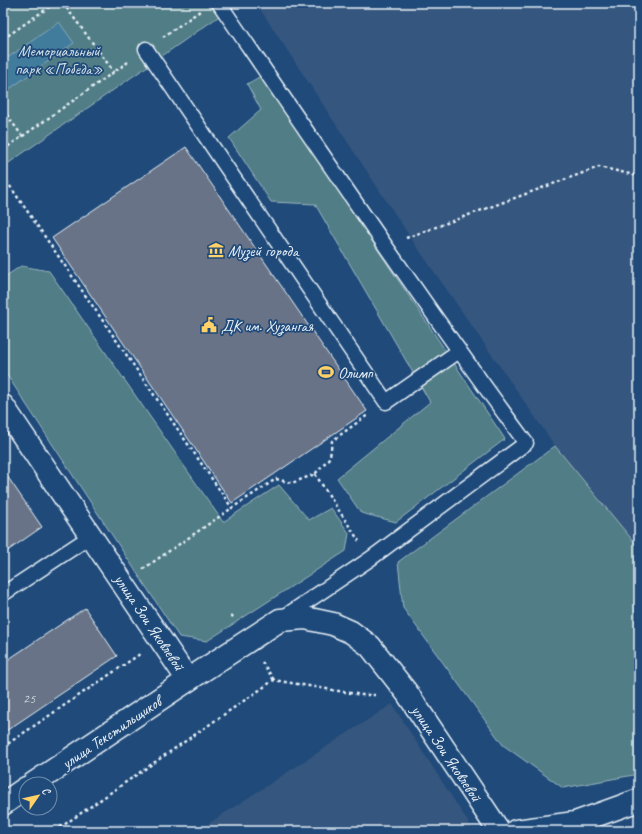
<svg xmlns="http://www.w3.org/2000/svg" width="642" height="834" font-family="Caveat,sans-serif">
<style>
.built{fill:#35567e}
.green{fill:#517d86;stroke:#9cb7bf}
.water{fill:#437b9c;stroke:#85aac1}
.building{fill:#687387;stroke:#e8f1f8}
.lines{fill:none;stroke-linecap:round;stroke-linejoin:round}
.service-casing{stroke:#e8f1f8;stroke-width:17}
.minor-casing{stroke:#e8f1f8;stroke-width:25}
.tertiary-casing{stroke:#e8f1f8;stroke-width:25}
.path{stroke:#e8f1f8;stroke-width:2.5;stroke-dasharray:3 3;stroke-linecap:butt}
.service{stroke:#1f4a7a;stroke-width:14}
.minor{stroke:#1f4a7a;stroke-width:22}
.tertiary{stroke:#1f4a7a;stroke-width:22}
.labels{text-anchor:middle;stroke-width:3.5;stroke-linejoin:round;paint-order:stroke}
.number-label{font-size:14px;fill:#c8d2dc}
.park-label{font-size:16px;fill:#d1e0e7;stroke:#1f4a7a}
.poi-label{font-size:16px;fill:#e8f1f8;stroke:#1f4a7a;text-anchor:start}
.street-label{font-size:16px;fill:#e8f1f8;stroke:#1f4a7a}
</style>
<rect width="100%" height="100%" fill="#1f4a7a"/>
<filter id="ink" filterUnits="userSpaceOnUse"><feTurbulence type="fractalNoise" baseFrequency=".025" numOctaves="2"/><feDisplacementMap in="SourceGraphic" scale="8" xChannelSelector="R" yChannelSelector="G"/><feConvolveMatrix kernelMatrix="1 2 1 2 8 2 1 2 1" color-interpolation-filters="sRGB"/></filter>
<g filter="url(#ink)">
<g class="built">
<path d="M 256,3 L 639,3 L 639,548 L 555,446 L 410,237 Z"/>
<path d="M 392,704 L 474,831 L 197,831 Z"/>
</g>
<g class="green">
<path d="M 3,3 L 238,3 L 3,167 Z"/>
<path d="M 261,76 L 505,439 L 396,522 L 361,513 L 337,478 L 430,402 L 315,204 L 271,202 L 229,138 L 261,110 L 247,84 Z"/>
<path d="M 21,266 L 49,271 L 223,522 L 279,485 L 309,520 L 331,508 L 349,533 L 346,551 L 207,641 L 179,637 L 3,369 L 3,278 Z"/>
<path d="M 555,446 L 639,548 L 639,774 L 563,788 L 503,745 L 403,608 L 398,562 Z"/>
</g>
<path class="water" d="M 59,22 L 74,43 L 8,90 L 3,83 L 3,61 Z"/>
<g class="building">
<path d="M 186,147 L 367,411 L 232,503 L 52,238 Z"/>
<path d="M 3,470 L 42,527 L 3,554 Z"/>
<path d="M 85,608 L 117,656 L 3,733 L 3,663 Z"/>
</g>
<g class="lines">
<defs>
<g id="service">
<path d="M 219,3 C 320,151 420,299 526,443 L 370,559 L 284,617"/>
<path d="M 146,49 L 386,402 L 459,351"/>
<path d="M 3,594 L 91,536"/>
</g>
<g id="minor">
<path d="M 188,680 L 280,620 L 305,618 L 333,624 L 351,632 L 370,646 L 407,693 L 499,831"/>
<path d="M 516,831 L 575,823 L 639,800"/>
</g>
<g id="tertiary">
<path d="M 3,406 L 188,680 L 33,784"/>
<path d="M 3,804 L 26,788"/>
</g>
</defs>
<use href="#service" class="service-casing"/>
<use href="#minor" class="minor-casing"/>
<use href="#tertiary" class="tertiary-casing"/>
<g class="path">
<path d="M 63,3 L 114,72"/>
<path d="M 163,37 L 200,11"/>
<path d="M 3,39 L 55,3"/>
<path d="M 3,110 L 23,137"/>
<path d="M 3,150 L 128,62"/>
<path d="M 3,176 L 232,508 L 276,479 L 292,483 L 315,474 L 330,457 L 332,441 L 369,414"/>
<path d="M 406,238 L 599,167 L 639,176"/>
<path d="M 315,474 L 359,541"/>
<path d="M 143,569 L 232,508"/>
<path d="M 231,615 L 235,619"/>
<path d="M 262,662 L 274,680"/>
<path d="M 3,747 L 140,654"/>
<path d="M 55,831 L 274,680 L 362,695 L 375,695"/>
</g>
<use href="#service" class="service"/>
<use href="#minor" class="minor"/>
<use href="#tertiary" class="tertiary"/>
</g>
</g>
<defs>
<symbol id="museum-bare" viewBox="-9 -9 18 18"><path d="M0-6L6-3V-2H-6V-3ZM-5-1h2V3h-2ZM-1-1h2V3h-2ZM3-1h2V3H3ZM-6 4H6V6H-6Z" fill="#ffd166" stroke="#1f4a7a" stroke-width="2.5" paint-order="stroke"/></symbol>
<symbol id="civic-bare" viewBox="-9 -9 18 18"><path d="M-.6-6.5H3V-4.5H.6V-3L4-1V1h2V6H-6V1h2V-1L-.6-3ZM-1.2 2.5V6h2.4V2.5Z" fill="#ffd166" stroke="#1f4a7a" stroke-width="2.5" paint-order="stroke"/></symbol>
<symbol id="stadium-bare" viewBox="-9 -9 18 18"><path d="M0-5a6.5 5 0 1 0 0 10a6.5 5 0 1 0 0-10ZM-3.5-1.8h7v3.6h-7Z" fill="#ffd166" stroke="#1f4a7a" stroke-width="2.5" paint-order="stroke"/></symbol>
</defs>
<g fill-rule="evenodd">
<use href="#museum-bare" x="205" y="239" width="22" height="22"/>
<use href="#civic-bare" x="198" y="314" width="22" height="22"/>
<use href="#stadium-bare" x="315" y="361" width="22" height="22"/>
</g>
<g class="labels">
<g class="number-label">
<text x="29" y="703">25</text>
</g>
<g class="park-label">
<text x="59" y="56">Мемориальный<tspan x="59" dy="18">парк «Победа»</tspan></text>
</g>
<g class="poi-label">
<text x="228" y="256">Музей города</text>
<text x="221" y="331">ДК им. Хузангая</text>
<text x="338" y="378">Олимп</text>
</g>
<g class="street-label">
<text transform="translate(150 622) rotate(56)" y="6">улица Зои Яковлевой</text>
<text transform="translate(111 732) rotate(-34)" y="6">улица Текстильщиков</text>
<text transform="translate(447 753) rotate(56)" y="6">улица Зои Яковлевой</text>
</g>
</g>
<rect width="642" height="834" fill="none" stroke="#1f4a7a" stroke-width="16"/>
<rect x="8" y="8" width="626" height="818" fill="none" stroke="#e8f1f8" stroke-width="1.5" filter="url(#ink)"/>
<g transform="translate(38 796) rotate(56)"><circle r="19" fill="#1f4a7a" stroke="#6f8dac"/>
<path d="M0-3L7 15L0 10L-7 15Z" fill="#ffd166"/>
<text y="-6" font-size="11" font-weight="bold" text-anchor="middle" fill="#e8f1f8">С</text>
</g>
</svg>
